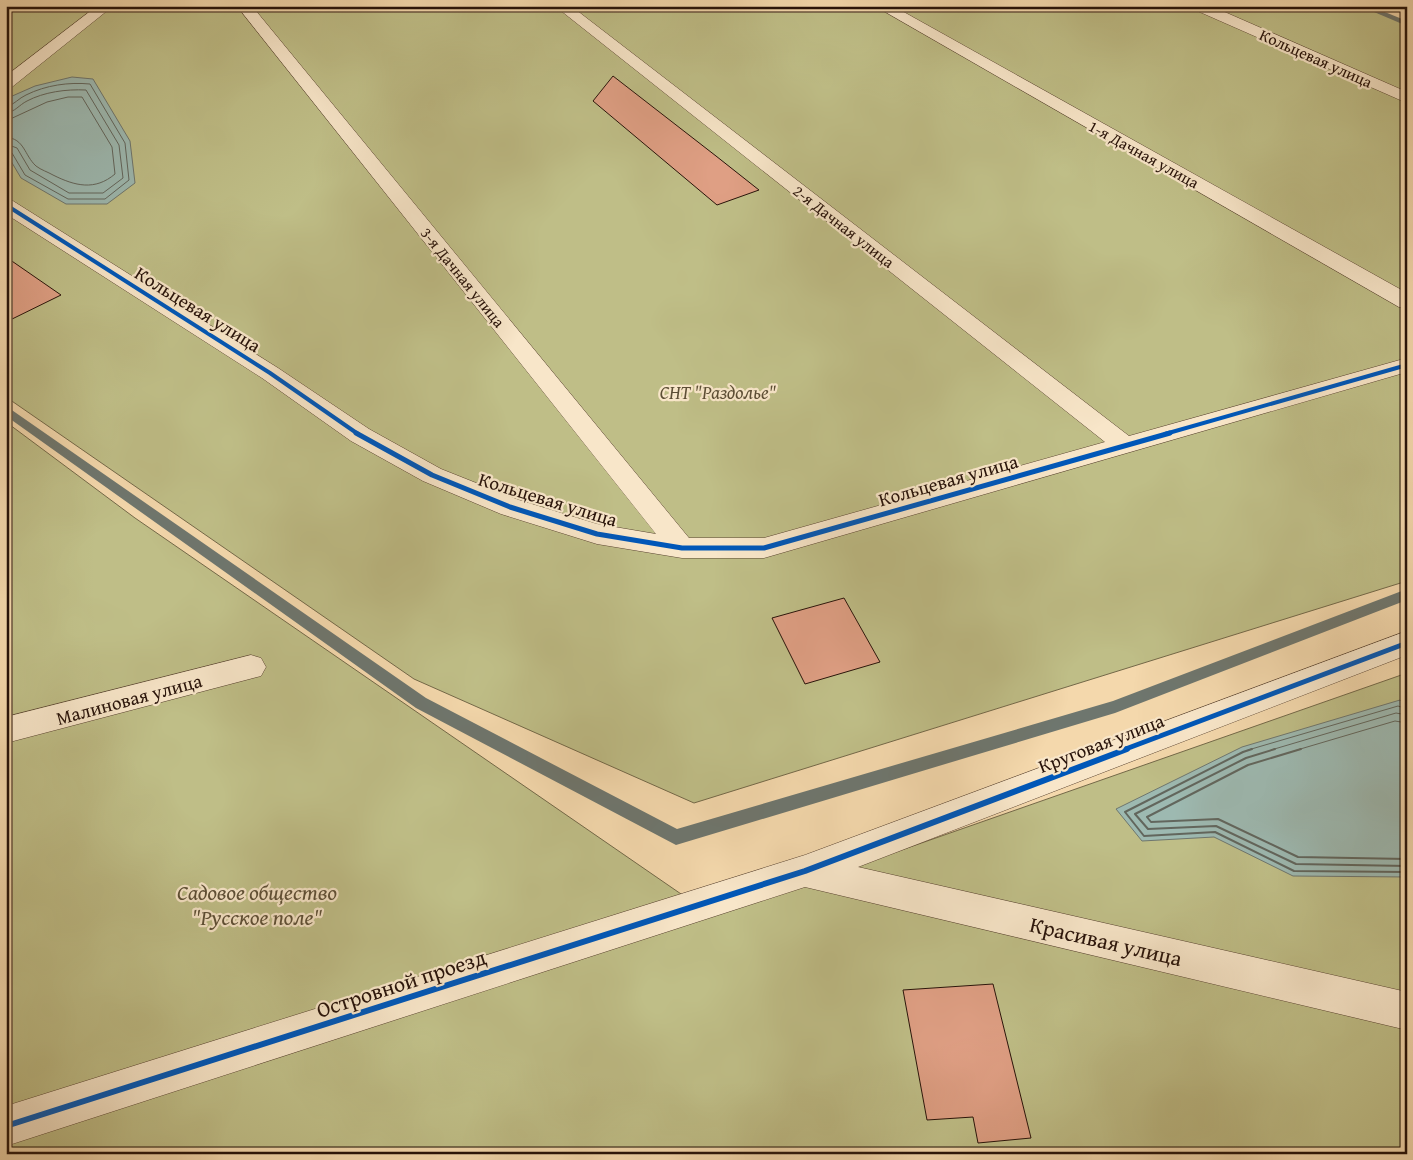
<svg xmlns="http://www.w3.org/2000/svg" width="1413" height="1160" font-family="'Gentium Book Plus',serif">
<style>
.green{fill:#bfbe87;stroke:#736848}
.water{fill:#9db9b1;stroke:#6e766e}
.lines{fill:none;stroke-linecap:round;stroke-linejoin:round}
.shore-far1{stroke:#62665d;stroke-width:1}
.shore{stroke:#62665d;stroke-width:2}
.stream{fill:#6e766e;fill-rule:evenodd}
.building{fill:#df9f84;stroke:#271209}
.minor-casing{stroke:#5a4432;stroke-width:1}
.minor{fill:#f8e6c9;fill-rule:evenodd}
.cycleway-far2-casing{stroke:#f8e6c9;stroke-width:6}
.cycleway-far1-casing{stroke:#f8e6c9;stroke-width:8}
.cycleway-casing{stroke:#f8e6c9;stroke-width:9}
.cycleway-far2{stroke:#0057b8;stroke-width:4}
.cycleway-far1{stroke:#0057b8;stroke-width:5}
.cycleway{stroke:#0057b8;stroke-width:6}
.labels{text-anchor:middle;stroke-width:4.5;stroke-linejoin:round;paint-order:stroke}
.far-street-label{font-size:16px;fill:#271209;stroke:#f8e6c9}
.street-label{font-size:19px;fill:#271209;stroke:#f8e6c9}
.park-label{font-size:19px;font-style:italic;fill:#5c4e35;stroke:#f8e6c9}
.near-park-label{font-size:22px;font-style:italic;fill:#5c4e35;stroke:#f8e6c9}
.near-street-label{font-size:22px;fill:#271209;stroke:#f8e6c9}
</style>
<rect width="100%" height="100%" fill="#f4d8ac"/>
<filter id="stains"><feTurbulence type="fractalNoise" baseFrequency=".004" numOctaves="4"/><feColorMatrix values="0 0 0 0 .2 0 0 0 0 .09 0 0 0 0 .02 0 0 0 .5 -.17"/></filter>
<radialGradient id="worn" r=".72"><stop offset=".6" stop-color="#630" stop-opacity="0"/><stop offset="1" stop-color="#630" stop-opacity=".3"/></radialGradient>
<g class="green">
<path d="M 6,6 L 1361,6 L 1407,24 L 1407,581 L 694,803 L 414,679 L 6,397 Z"/>
<path d="M 6,422 L 135,518 L 713,916 L 1407,673 L 1407,1154 L 6,1154 Z"/>
</g>
<g class="water">
<path d="M 72,77 L 93,79 L 130,141 L 135,183 L 107,204 L 66,204 L 21,178 L 8,156 L 6,112 L 10,97 L 35,86 Z"/>
<path d="M 1400,700 L 1407,706 L 1407,877 L 1293,876 L 1214,837 L 1142,841 L 1116,809 L 1242,747 Z"/>
</g>
<g class="lines">
<g class="shore-far1">
<path d="M 6,107 C 14,105 19,98 26,95 C 46,85 69,82 90,84 L 125,143 L 129,180 L 105,199 L 68,199 L 25,175 L 12,153 L 6,151"/>
<path d="M 6,113 C 15,112 19,105 27,101 C 44,92 66,89 86,90 L 119,145 L 123,178 L 103,193 L 69,193 L 30,170 L 17,148 L 6,144"/>
<path d="M 6,121 L 47,102 L 68,97 L 82,97 L 112,147 L 115,174 C 95,191 75,186 53,175 C 48,172 41,170 36,166 C 24,155 25,139 6,137"/>
<path d="M 1248,750 L 1398,706 L 1407,709"/>
<path d="M 1271,750 L 1396,713 L 1407,715"/>
<path d="M 1297,750 L 1395,721 L 1407,723"/>
</g>
<g class="shore">
<path d="M 1252,749 L 1243,752 L 1125,812 L 1144,836 L 1215,832 L 1294,871 L 1407,872"/>
<path d="M 1275,749 L 1246,758 L 1135,814 L 1148,829 L 1216,826 L 1296,864 L 1407,866"/>
<path d="M 1301,749 L 1248,765 L 1147,817 L 1151,822 L 1218,819 L 1298,857 L 1407,859"/>
</g>
<g class="stream">
<path d="M 1360,6 L 1370,6 L 1407,21 L 1407,26 Z"/>
<path d="M 6,406 L 426,698 L 677,829 L 1113,701 L 1407,589 L 1407,600 L 1115,713 L 676,845 L 416,708 L 6,416 Z"/>
</g>
</g>
<g class="building">
<path d="M 613,76 L 716,156 L 759,190 L 717,205 L 593,101 Z"/>
<path d="M 6,257 L 61,295 L 6,322 Z"/>
<path d="M 844,598 L 880,662 L 805,684 L 772,618 Z"/>
<path d="M 993,984 L 1031,1138 L 978,1143 L 973,1117 L 927,1120 L 903,990 Z"/>
</g>
<g class="lines">
<defs>
<g id="minor">
<path d="M 97,6 L 113,6 L 12,87 L 6,89 L 6,76 Z"/>
<path d="M 237,6 L 252,6 L 689,538 L 764,538 L 1105,442 L 555,6 L 571,6 L 1129,436 L 1407,358 L 1407,372 L 764,558 L 682,558 L 597,544 L 501,514 L 423,481 L 351,441 L 262,378 L 6,214 L 6,199 L 13,201 L 278,368 L 369,429 L 441,469 L 519,500 L 597,524 L 656,534 Z"/>
<path d="M 875,6 L 893,6 L 1407,293 L 1407,308 L 1399,307 Z"/>
<path d="M 1191,6 L 1211,6 L 1407,92 L 1407,103 L 1193,9 Z"/>
<path d="M 1407,631 L 1407,655 L 858,867 L 1407,992 L 1407,1030 L 805,887 L 6,1146 L 6,1106 L 805,855 Z"/>
<path d="M 251,655 L 261,658 L 266,667 L 261,676 L 6,743 L 6,717 Z"/>
</g>
</defs>
<use href="#minor" class="minor-casing"/>
<use href="#minor" class="minor"/>
<defs>
<g id="cycleway-far2">
<path d="M 6,205 L 270,373 L 358,434"/>
<path d="M 1165,434 L 1407,365"/>
</g>
<g id="cycleway-far1">
<path d="M 356,433 L 432,475 L 510,507 L 597,534 L 682,548 L 764,548 L 1170,433"/>
<path d="M 1123,750 L 1407,643"/>
</g>
<path id="cycleway" d="M 6,1126 L 805,871 L 1127,749"/>
</defs>
<use href="#cycleway-far2" class="cycleway-far2-casing"/>
<use href="#cycleway-far1" class="cycleway-far1-casing"/>
<use href="#cycleway" class="cycleway-casing"/>
<use href="#cycleway-far2" class="cycleway-far2"/>
<use href="#cycleway-far1" class="cycleway-far1"/>
<use href="#cycleway" class="cycleway"/>
</g>
<g class="labels">
<g class="far-street-label">
<text transform="translate(1316 58) rotate(24)" y="6">Кольцевая улица</text>
<text transform="translate(1144 154) rotate(29)" y="6">1-я Дачная улица</text>
<text transform="translate(844 226) rotate(38)" y="6">2-я Дачная улица</text>
<text transform="translate(463 277) rotate(51)" y="6">3-я Дачная улица</text>
</g>
<g class="street-label">
<text transform="translate(198 309) rotate(32)" y="7">Кольцевая улица</text>
<text transform="translate(948 480) rotate(-16)" y="7">Кольцевая улица</text>
<text transform="translate(548 499) rotate(17)" y="7">Кольцевая улица</text>
<text transform="translate(129 699) rotate(-15)" y="7">Малиновая улица</text>
<text transform="translate(1101 743) rotate(-21)" y="7">Круговая улица</text>
</g>
<g class="park-label">
<text x="718" y="399">СНТ "Раздолье"</text>
</g>
<g class="near-park-label">
<text x="257" y="900">Садовое общество<tspan x="257" dy="25">"Русское поле"</tspan></text>
</g>
<g class="near-street-label">
<text transform="translate(1106 941) rotate(13)" y="8">Красивая улица</text>
<text transform="translate(401 983) rotate(-18)" y="8">Островной проезд</text>
</g>
</g>
<rect width="1413" height="1160" fill="none" stroke="#f4d8ac" stroke-width="25"/>
<rect x="8" y="8" width="1398" height="1145" fill="none" stroke="#271209" stroke-width="2.5"/>
<rect x="12" y="12" width="1388" height="1135" fill="none" stroke="#271209"/>
<rect width="100%" height="100%" filter="url(#stains)"/>
<rect width="100%" height="100%" fill="url(#worn)"/>
</svg>
